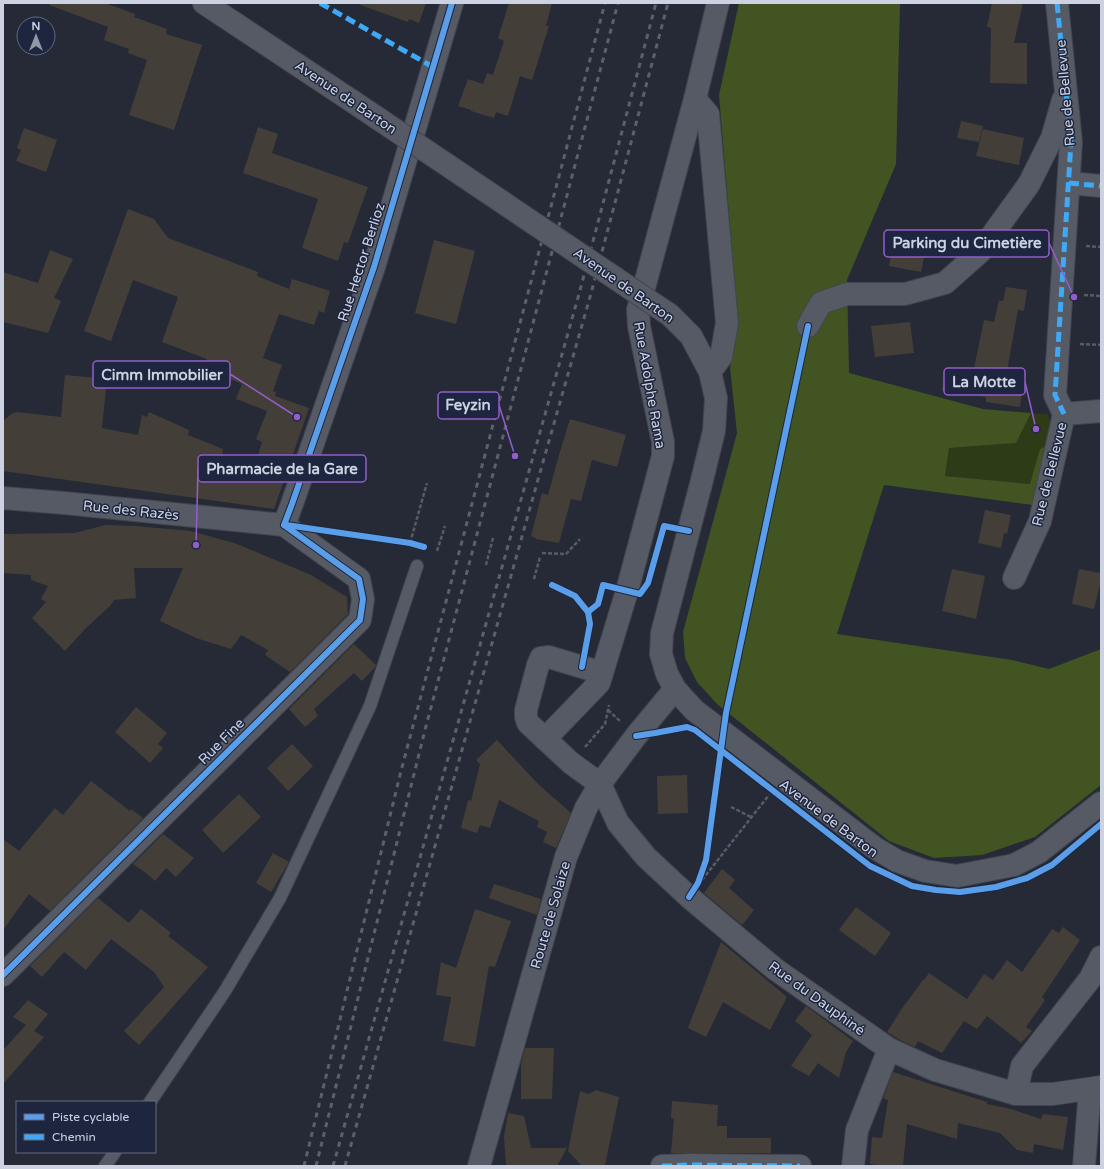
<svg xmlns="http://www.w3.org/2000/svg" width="1104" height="1169" font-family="'Varela Round',sans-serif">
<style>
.green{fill:#2e3b17}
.forest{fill:#425421}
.building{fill:#433f38}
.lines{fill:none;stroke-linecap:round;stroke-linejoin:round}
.lane-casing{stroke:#414550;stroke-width:14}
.street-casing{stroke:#414550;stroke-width:24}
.secondary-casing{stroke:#414550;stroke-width:24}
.path{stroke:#585b65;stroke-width:2.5;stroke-dasharray:4 2;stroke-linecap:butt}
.lane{stroke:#555a64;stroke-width:12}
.street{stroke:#555a64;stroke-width:22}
.secondary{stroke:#555a64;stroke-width:22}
.rail{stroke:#5c6069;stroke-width:3;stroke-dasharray:5 5;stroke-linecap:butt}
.secondary-bridge-casing{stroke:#414550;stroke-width:24;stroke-linecap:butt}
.secondary-bridge{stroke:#555a64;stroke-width:22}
.quiet{stroke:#3fa9f5;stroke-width:5;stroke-dasharray:10 5;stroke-linecap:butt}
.cycleway-casing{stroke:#1d263e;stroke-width:8}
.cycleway{stroke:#5a9eea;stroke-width:6}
.labels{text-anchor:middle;stroke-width:3;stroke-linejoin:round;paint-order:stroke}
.street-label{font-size:14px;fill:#ccd2e2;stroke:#1d263e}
.leader{fill:none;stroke:#935eca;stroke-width:1.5}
.callout-dot{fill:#935eca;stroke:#1d263e;stroke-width:1.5}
.callout{fill:#1d263e;stroke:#935eca;stroke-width:1.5}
.callout-label{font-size:15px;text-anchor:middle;font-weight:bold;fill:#ccd2e2}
</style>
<rect width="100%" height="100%" fill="#252a36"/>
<path class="green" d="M 1031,413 L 1048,414 L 1055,441 L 1040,449 L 1031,484 L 945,476 L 949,448 L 1016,443 Z"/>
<path class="forest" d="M 739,3 L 900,3 L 896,164 L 847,280 L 849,373 L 983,409 L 1031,413 L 1016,443 L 949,448 L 945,476 L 1030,484 L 1040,449 L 1055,441 L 1040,506 L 884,485 L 837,634 L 1012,660 L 1049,669 L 1101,649 L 1101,785 L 1035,837 L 982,855 L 934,858 L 889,841 L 717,704 L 697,682 L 685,658 L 683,632 L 737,433 L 730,368 L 738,324 L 719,95 Z"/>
<g class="building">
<path d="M 50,3 L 105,3 L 135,14 L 134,17 L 167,29 L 166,34 L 202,45 L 174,130 L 129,115 L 147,60 L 128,53 L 129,49 L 104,40 L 108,27 L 49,5 Z"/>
<path d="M 361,3 L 426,3 L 419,23 L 409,19 L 408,22 L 360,5 Z"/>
<path d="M 509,3 L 552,3 L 546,26 L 549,26 L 532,80 L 520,76 L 508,116 L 496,112 L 494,118 L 471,111 L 471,110 L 458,106 L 468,79 L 483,84 L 487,73 L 493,75 L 504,41 L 498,38 Z"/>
<path d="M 992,3 L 1023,3 L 1014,43 L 1027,43 L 1027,84 L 990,83 L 991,28 L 987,27 Z"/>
<path d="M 961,121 L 983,126 L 979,142 L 957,138 Z"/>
<path d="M 258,127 L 278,134 L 272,153 L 368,187 L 348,243 L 344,242 L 338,261 L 302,248 L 318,199 L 243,173 Z"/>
<path d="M 24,128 L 57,140 L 46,172 L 16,161 L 21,150 L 17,148 Z"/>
<path d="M 983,129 L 1024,138 L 1019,165 L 976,156 Z"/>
<path d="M 128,209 L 154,219 L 168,238 L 258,272 L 257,276 L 289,289 L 292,279 L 330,291 L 324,313 L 319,311 L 314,325 L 279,314 L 263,358 L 282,365 L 273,391 L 276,392 L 275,396 L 309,408 L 274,509 L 3,471 L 3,421 L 11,414 L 17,412 L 61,417 L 65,375 L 107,379 L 102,428 L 138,435 L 142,415 L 147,417 L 149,412 L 189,430 L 188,435 L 223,449 L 220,477 L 250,481 L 262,442 L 256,439 L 267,411 L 236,399 L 242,384 L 248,386 L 203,369 L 207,359 L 162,342 L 178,297 L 133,280 L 111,341 L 84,331 Z"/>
<path d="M 895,236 L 927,243 L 921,272 L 889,266 Z"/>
<path d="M 434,240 L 475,251 L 456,324 L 415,313 Z"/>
<path d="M 50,250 L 73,259 L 54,298 L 61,301 L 48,333 L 3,322 L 3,272 L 38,283 Z"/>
<path d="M 1006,287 L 1027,290 L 1024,311 L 1018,310 L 1005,382 L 1023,385 L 1020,407 L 986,402 L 986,397 L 942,390 L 945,375 L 972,378 L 984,320 L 994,322 L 999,300 L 1003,301 Z"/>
<path d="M 910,322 L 914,353 L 875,357 L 871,326 Z"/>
<path d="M 570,419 L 626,435 L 617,467 L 592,460 L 581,501 L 571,499 L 559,543 L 536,539 L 536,538 L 531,536 L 542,493 L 548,495 L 559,455 Z"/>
<path d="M 985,510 L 1011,515 L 1007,534 L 1004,533 L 1001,548 L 978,543 Z"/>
<path d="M 105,525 L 136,526 L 191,531 L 237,544 L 311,575 L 347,597 L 348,614 L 290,672 L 265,655 L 268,650 L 241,635 L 231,649 L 196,638 L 160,621 L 183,568 L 134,568 L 136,598 L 114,600 L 110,606 L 86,628 L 65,651 L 32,618 L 46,602 L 41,599 L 48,586 L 31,580 L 31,575 L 3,573 L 3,534 L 75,533 Z"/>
<path d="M 952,569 L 985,576 L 976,619 L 942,611 Z"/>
<path d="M 1079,569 L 1101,573 L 1101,581 L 1094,609 L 1072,604 Z"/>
<path d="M 354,644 L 376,665 L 376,666 L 362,681 L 354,673 L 314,709 L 318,716 L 305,727 L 289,709 Z"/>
<path d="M 136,707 L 167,733 L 158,744 L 163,748 L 150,763 L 115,732 Z"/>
<path d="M 497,740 L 538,784 L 571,813 L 556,848 L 543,842 L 547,832 L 537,827 L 539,821 L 499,800 L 490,828 L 480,825 L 477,833 L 461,828 L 468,800 L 471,801 L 480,764 L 476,760 Z"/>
<path d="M 292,744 L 313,766 L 288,791 L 267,768 Z"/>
<path d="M 687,775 L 688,813 L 658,814 L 657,776 Z"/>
<path d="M 91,781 L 130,811 L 131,809 L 143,818 L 50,911 L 29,894 L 3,930 L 3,839 L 19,851 L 55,808 L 63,815 Z"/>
<path d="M 239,794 L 261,817 L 223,853 L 202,830 Z"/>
<path d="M 163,834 L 194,858 L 176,877 L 166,868 L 155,881 L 146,873 L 133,864 Z"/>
<path d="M 273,853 L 289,862 L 271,892 L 256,883 Z"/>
<path d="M 722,869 L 735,880 L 729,888 L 754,910 L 742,925 L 704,893 Z"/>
<path d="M 494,884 L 541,899 L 537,915 L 489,898 Z"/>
<path d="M 98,898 L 129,923 L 141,909 L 171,933 L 168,936 L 208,967 L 139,1045 L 124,1031 L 164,987 L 154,972 L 111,939 L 86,970 L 64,952 L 42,977 L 30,966 Z"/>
<path d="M 856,907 L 891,933 L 875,956 L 839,930 Z"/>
<path d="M 475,909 L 511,921 L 495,967 L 489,966 L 475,1047 L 443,1041 L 451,997 L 436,995 L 441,962 L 456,968 Z"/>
<path d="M 1063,927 L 1080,940 L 1042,997 L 1045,1000 L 1026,1027 L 1032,1031 L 1021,1043 L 987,1016 L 977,1029 L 964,1021 L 942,1053 L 918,1041 L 915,1047 L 902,1041 L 887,1032 L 901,1010 L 923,980 L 924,980 L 929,973 L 967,999 L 984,974 L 993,980 L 1007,960 L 1022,972 L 1052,929 L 1059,933 Z"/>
<path d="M 721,942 L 787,997 L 770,1030 L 723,1002 L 706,1037 L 688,1028 Z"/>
<path d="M 28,1000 L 48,1014 L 34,1031 L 44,1037 L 3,1084 L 3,1050 L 26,1025 L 13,1017 Z"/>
<path d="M 806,1006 L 853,1041 L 846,1052 L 839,1078 L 818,1063 L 809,1076 L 791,1066 L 812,1035 L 795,1021 Z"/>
<path d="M 525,1048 L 554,1048 L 552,1099 L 521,1099 L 521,1064 Z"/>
<path d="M 893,1072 L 987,1102 L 987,1104 L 1011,1109 L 1041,1119 L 1043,1114 L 1068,1117 L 1063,1150 L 1034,1144 L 1033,1153 L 1017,1150 L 1000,1133 L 958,1123 L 957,1139 L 907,1124 L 903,1166 L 883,1166 L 870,1164 L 872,1137 L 882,1138 L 888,1100 L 883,1098 Z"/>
<path d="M 596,1090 L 619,1097 L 605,1165 L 582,1166 L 568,1151 L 580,1091 L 589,1094 Z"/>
<path d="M 672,1101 L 718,1105 L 717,1126 L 727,1126 L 727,1138 L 771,1138 L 771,1153 L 671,1153 L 674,1119 L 671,1118 Z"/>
<path d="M 508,1113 L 524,1116 L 531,1148 L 567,1148 L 557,1166 L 506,1166 L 504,1137 Z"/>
</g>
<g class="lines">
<defs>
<g id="lane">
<path d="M 150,1102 L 225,991 L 280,898 L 370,706 L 417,566"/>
<path d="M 105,1166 L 115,1152"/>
</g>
<g id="street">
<path d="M 695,99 L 708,114 L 727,323 L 721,357 L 710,372"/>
<path d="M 1069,183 L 1101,186"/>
<path d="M 808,326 L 821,303 L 847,294 L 905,294 L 945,283 L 980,252 L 1029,184 L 1052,138 L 1063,100"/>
<path d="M 1064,414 L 1101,411"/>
<path d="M 3,498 L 64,503 L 284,525"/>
<path d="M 284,525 L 292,504 L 374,267 L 452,3"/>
<path d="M 1014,578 L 1040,521 L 1064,414 L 1055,395 L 1071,142 L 1057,3"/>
<path d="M 602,673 L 549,657 L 541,658 L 538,665 L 526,710 L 526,717 L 528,723 L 571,763 L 600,784 L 618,823 L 646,857 L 689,897 L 775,969 L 889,1049 L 935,1070 L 1016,1094 L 1053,1094 L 1101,1087"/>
<path d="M 545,739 L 599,683 L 627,591 L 663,456 L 663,442 L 639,326 L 638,310 L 695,99 L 718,3"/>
<path d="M 3,975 L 360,620 L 363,599 L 359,579 L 284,525"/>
<path d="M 1016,1094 L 1022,1066 L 1090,979 L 1101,957"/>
<path d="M 479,1166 L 566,857 L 586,808 L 600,784 L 636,736 L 675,689"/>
<path d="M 662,1166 L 690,1165 L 800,1166"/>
<path d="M 853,1166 L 857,1130 L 889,1049"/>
<path d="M 1084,1166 L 1090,1089"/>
</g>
<g id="secondary">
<path d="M 204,3 L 352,101"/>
<path d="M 670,315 L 691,336 L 710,372 L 716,398 L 714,431 L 701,484 L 662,633 L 661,654 L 667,674 L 675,689 L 694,710 L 875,848 L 897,861 L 925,871 L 957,876 L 1014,865 L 1039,852 L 1101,803"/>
</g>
</defs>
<use href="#lane" class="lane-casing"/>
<use href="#street" class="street-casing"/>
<use href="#secondary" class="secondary-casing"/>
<g class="path">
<path d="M 1086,246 L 1101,247"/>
<path d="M 1084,295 L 1101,296"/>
<path d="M 1080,344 L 1101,345"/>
<path d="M 410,543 L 427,483"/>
<path d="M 437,551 L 445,526"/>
<path d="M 542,553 L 566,554 L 580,539"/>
<path d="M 486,565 L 493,538"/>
<path d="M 534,579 L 540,557"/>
<path d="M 588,612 L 598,604 L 603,585 L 605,585"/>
<path d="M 608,710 L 621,722"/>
<path d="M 585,747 L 605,724 L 609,705"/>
<path d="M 731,807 L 751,817"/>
<path d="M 702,880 L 769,795"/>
</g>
<use href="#lane" class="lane"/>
<use href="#street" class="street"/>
<use href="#secondary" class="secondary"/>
<g class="rail">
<path d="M 304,1166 L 401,771 L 605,3"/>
<path d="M 316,1166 L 425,730 L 618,3"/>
<path d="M 333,1166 L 579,294 L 656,3"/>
<path d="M 345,1166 L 541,469 L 590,297 L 668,3"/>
</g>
<defs>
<path id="secondary-bridge" d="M 352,101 L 670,315"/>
</defs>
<use href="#secondary-bridge" class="secondary-bridge-casing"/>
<use href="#secondary-bridge" class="secondary-bridge"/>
<g class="quiet">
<path d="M 320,3 L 433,67"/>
<path d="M 1057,3 L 1071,142 L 1055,395 L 1064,414"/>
<path d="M 1069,183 L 1101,186"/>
<path d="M 662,1166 L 690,1165 L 800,1166"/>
</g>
<defs>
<g id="cycleway">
<path d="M 284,525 L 292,504 L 374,267 L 452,3"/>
<path d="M 286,525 L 410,543 L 424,547"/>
<path d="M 552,585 L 575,596 L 588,612 L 590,624 L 582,667"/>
<path d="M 588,612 L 598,604 L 603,585 L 640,594 L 648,583 L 664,526 L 689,531"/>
<path d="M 636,736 L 655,733 L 687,727 L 695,730 L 870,866 L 912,886 L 936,890 L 960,892 L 996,887 L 1027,878 L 1052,865 L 1101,824"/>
<path d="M 689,897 L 698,883 L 706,860 L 726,713 L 808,326"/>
<path d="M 3,975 L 360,620 L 363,599 L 359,579 L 284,525"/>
</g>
</defs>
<use href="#cycleway" class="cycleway-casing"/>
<use href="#cycleway" class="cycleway"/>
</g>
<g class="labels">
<g class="street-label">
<text transform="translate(1065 93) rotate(-95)" y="5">Rue de Bellevue</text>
<text transform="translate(346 97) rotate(34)" y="5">Avenue de Barton</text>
<text transform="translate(361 262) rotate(-72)" y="5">Rue Hector Berlioz</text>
<text transform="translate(624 285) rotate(35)" y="5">Avenue de Barton</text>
<text transform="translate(650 385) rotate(80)" y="5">Rue Adolphe Rama</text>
<text transform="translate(1049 474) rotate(-76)" y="5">Rue de Bellevue</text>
<text transform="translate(131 510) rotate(6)" y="5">Rue des Razès</text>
<text transform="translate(221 741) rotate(-45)" y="5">Rue Fine</text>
<text transform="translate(829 818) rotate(37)" y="5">Avenue de Barton</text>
<text transform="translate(550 915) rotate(-74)" y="5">Route de Solaize</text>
<text transform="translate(817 998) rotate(36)" y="5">Rue du Dauphiné</text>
</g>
</g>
<path class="leader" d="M1074 297L1049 243M297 417L230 374M1036 429L1025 382M515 456L499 405M196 545L198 469"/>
<g class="callout-dot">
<circle cx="1074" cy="297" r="4"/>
<circle cx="297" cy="417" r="4"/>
<circle cx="1036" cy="429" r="4"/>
<circle cx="515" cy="456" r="4"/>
<circle cx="196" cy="545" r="4"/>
</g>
<g class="callout">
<rect x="884" y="230" width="165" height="27" rx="4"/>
<rect x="93" y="361" width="137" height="27" rx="4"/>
<rect x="944" y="368" width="81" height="27" rx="4"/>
<rect x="438" y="392" width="61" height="27" rx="4"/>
<rect x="198" y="455" width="168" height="27" rx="4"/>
</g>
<g class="callout-label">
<text x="967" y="248">Parking du Cimetière</text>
<text x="162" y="380">Cimm Immobilier</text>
<text x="984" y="387">La Motte</text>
<text x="468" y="410">Feyzin</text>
<text x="282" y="474">Pharmacie de la Gare</text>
</g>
<rect width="1104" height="1169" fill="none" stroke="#ccd2e2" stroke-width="8"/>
<rect x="16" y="1101" width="140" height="52" fill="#1d263e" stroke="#636b80"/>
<rect x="24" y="1114" width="20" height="6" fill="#5a9eea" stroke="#636b80"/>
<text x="52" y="1121" font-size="12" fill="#ccd2e2">Piste cyclable</text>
<rect x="24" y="1134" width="20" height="6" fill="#3fa9f5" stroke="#636b80"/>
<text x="52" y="1141" font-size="12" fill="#ccd2e2">Chemin</text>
<g transform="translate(36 36)"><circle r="19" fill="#1d263e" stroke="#636b80"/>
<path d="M0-3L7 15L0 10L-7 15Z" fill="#9297a6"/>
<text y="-6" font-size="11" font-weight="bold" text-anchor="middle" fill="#ccd2e2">N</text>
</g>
</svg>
